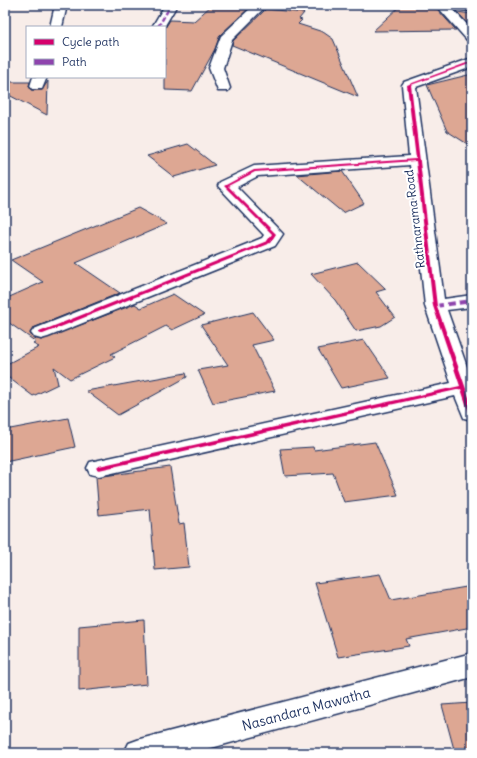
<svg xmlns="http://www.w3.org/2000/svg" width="477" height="758" font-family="Delius,sans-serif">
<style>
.building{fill:#dda793;stroke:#1b2f5e}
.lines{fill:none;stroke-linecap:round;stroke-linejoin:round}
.minor-casing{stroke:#1b2f5e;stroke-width:3}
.primary-casing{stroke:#1b2f5e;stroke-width:3}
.minor{fill:#fff;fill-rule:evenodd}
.primary{fill:#fadf96;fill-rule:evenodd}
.quiet-far1{stroke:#8e44ad;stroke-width:2.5;stroke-dasharray:5 2.5;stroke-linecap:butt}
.quiet{stroke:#8e44ad;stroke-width:4;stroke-dasharray:8 4;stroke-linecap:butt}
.cycleway-casing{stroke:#fff;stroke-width:3}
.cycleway{fill:#d6006c;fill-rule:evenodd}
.labels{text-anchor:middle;stroke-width:4;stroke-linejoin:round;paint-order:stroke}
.street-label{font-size:12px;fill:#1b2f5e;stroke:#fff}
.near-street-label{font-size:14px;fill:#1b2f5e;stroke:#fff}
</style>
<rect width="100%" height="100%" fill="#f8ede9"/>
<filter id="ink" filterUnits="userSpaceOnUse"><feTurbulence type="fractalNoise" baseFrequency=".025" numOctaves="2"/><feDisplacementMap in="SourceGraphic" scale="8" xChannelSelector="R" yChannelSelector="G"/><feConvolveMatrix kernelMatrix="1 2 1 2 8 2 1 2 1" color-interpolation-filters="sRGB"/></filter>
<g filter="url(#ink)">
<g class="building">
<path d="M 212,5 L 250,7 L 220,35 L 215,49 L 192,91 L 165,90 L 165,28 L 170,20 L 194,21 Z"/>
<path d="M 401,5 L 437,9 L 456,30 L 373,31 Z"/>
<path d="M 266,9 L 304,13 L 299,19 L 302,20 L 298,24 L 323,32 L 333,39 L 358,97 L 232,45 L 233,41 Z"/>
<path d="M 457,12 L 472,14 L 472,28 Z"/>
<path d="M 472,74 L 472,147 L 447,131 L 427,85 Z"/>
<path d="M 48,81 L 47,115 L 5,93 L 5,82 L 30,82 L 29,86 L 31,90 L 42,90 Z"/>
<path d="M 188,144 L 215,165 L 174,177 L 147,156 Z"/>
<path d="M 342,171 L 364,203 L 343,213 L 297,175 Z"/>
<path d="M 138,208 L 167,224 L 76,263 L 120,293 L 33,328 L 30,334 L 34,338 L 41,340 L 135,304 L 141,308 L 173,294 L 204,315 L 172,330 L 166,326 L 111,354 L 115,357 L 70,379 L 54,367 L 58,384 L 33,396 L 5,375 L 5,365 L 39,347 L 33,344 L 36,342 L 5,320 L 5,299 L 43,282 L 11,260 Z"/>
<path d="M 358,262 L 386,289 L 376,292 L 395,317 L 381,326 L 356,331 L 335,300 L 311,274 Z"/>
<path d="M 253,312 L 274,340 L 252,345 L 275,391 L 213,403 L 198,370 L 228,365 L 201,325 Z"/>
<path d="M 364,340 L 390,378 L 341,388 L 318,349 Z"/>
<path d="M 186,373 L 187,377 L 118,415 L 86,391 Z"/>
<path d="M 68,418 L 75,447 L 5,462 L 5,430 Z"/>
<path d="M 375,442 L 398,495 L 344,502 L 333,473 L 285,476 L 280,449 L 313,447 L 314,450 Z"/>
<path d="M 170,467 L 179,524 L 184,523 L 189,567 L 155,570 L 150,509 L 99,515 L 96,477 Z"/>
<path d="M 380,574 L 391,600 L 472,586 L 472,627 L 406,639 L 409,646 L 338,657 L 315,583 Z"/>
<path d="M 144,620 L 147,684 L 79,691 L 79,626 Z"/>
<path d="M 472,703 L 472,753 L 455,753 L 442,705 Z"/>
</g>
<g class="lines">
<defs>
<g id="minor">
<path d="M 55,5 L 67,5 L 62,27 L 50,27 Z"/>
<path d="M 165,5 L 177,5 L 164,27 L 152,27 Z"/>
<path d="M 254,5 L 267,5 L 232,40 L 223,68 L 230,88 L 228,91 L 218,91 L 209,68 L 221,36 Z"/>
<path d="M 436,5 L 449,5 L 472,30 L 472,41 L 467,40 Z"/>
<path d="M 472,58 L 472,67 L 416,87 L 444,299 L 472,295 L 472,307 L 447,310 L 472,381 L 472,420 L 464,418 L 455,396 L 99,476 L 90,474 L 87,468 L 90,462 L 99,460 L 451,383 L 425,306 L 410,165 L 258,176 L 237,187 L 283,234 L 275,246 L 48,337 L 41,339 L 34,337 L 31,333 L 34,329 L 262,238 L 264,235 L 218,186 L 220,182 L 254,166 L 409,156 L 402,85 L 404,82 Z"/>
<path d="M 33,77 L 47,77 L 42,89 L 32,89 L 30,86 Z"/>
<path d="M 472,653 L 472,677 L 193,753 L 124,753 L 129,743 L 140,739 Z"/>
</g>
<path id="primary" d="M 448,5 L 472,5 L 472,11 L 454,9 Z"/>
</defs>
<use href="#minor" class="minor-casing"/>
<use href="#primary" class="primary-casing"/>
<use href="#minor" class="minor"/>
<use href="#primary" class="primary"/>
<path class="quiet-far1" d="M 158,27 L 171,5"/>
<path class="quiet" d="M 435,306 L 472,301"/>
<defs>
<path id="cycleway" d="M 472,61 L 472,63 L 411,85 L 437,306 L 472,406 L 472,415 L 469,413 L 461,389 L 99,470 L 97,469 L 96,468 L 97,467 L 99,466 L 460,386 L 433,306 L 416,161 L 255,172 L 228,186 L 276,234 L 270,243 L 43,334 L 41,334 L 39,333 L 39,332 L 267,241 L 272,234 L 224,186 L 254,170 L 416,159 L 407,85 Z"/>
</defs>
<use href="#cycleway" class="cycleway-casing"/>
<use href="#cycleway" class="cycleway"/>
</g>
</g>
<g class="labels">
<g class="street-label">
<text transform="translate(415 219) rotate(-97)" y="4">Rathnarama Road</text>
</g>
<g class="near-street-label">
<text transform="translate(306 709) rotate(-15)" y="5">Nasandara Mawatha</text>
</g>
</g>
<rect width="477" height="758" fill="none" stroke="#fff" stroke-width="20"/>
<rect x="10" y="10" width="457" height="738" fill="none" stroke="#1b2f5e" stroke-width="1.5" filter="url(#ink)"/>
<rect x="26" y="26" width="140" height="52" fill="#ffffff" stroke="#a4acbf"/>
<rect x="34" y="39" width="20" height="6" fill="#d6006c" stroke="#a4acbf"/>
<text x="62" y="46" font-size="12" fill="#1b2f5e">Cycle path</text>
<rect x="34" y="59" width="20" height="6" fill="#8e44ad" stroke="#a4acbf"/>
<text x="62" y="66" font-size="12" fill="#1b2f5e">Path</text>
</svg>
